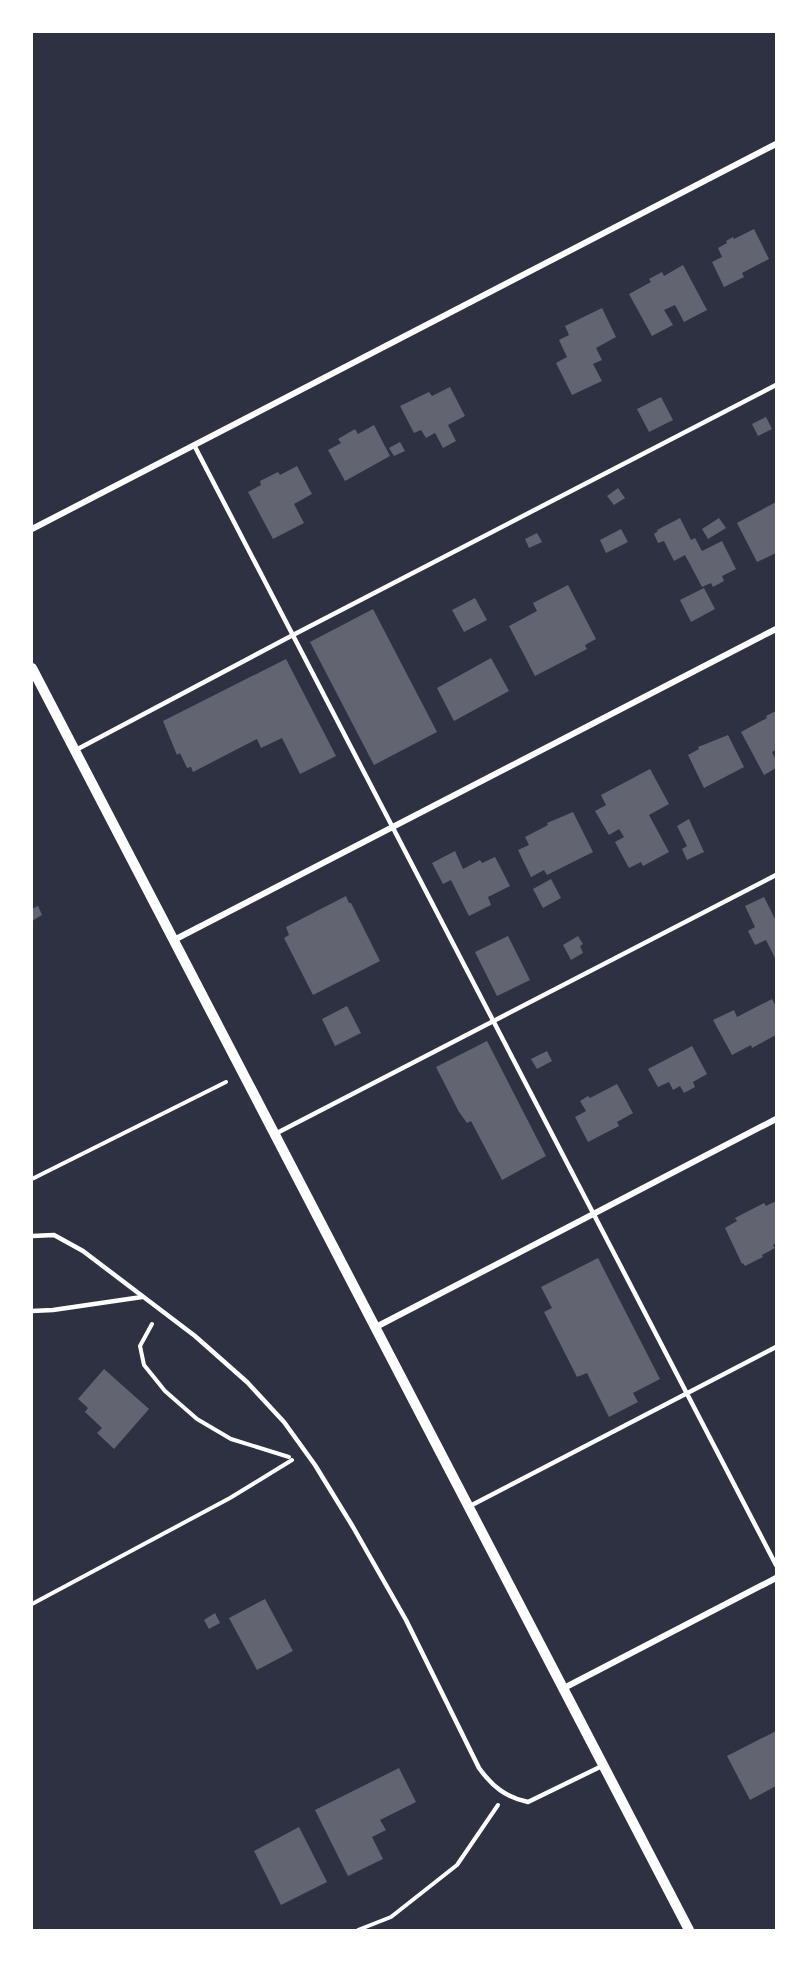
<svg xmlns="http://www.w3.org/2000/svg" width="808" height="1962" font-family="'IBM Plex Sans',sans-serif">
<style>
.building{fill:#626471}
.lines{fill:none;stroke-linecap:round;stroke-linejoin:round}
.path{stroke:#fff;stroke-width:4}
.service{stroke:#fff;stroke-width:4.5}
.minor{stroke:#fff;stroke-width:6}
.tertiary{stroke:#fff;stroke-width:10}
</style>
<rect width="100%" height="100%" fill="#2d3142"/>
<g class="building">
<path d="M 754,229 L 769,259 L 742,273 L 744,277 L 724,287 L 712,262 L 722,257 L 718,248 L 727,243 L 726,241 L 733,237 L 734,239 Z"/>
<path d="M 683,265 L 707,310 L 684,322 L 675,305 L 664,310 L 673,325 L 652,336 L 629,294 L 651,282 L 649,279 L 662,272 L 664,276 Z"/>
<path d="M 602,308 L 616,337 L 596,348 L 602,360 L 593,364 L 602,381 L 572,395 L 556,363 L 567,357 L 559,340 L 569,335 L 565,326 Z"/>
<path d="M 450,387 L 465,416 L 448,425 L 456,441 L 443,448 L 435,433 L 426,438 L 421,430 L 414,433 L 400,406 L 429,392 L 432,396 Z"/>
<path d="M 661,397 L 673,420 L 649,432 L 637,409 Z"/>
<path d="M 766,417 L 772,429 L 758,436 L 752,424 Z"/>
<path d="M 374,425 L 390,456 L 345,481 L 328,450 L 341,443 L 338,439 L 355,429 L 358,434 Z"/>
<path d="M 400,442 L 405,451 L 394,456 L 389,448 Z"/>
<path d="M 297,466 L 312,494 L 294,504 L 304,523 L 273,539 L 248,492 L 261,485 L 260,481 L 278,472 L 280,475 Z"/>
<path d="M 618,488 L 625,498 L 614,505 L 607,496 Z"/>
<path d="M 776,502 L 776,553 L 757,562 L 737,523 Z"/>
<path d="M 680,518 L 691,540 L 695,538 L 702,551 L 722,541 L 736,569 L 722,576 L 724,581 L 713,587 L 711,583 L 702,587 L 685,555 L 674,561 L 664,541 L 658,543 L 654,534 L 658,531 L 657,530 Z"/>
<path d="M 719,518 L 726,528 L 708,539 L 702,529 Z"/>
<path d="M 621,529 L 628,542 L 606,553 L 600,540 Z"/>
<path d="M 537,533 L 542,542 L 529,548 L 525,539 Z"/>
<path d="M 568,585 L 596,639 L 585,645 L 587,649 L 535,676 L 509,626 L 537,611 L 533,603 Z"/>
<path d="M 704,588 L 715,609 L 691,622 L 680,600 Z"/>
<path d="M 475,598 L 487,620 L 464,632 L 452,610 Z"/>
<path d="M 373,609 L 437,732 L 374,765 L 310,642 Z"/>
<path d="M 491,658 L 509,691 L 454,721 L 437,688 Z"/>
<path d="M 286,659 L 336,756 L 300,774 L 282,738 L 261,748 L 257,739 L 193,772 L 191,767 L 187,768 L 180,753 L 177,755 L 163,721 Z"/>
<path d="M 776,711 L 776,750 L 772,752 L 776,760 L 776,768 L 764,775 L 741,732 L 767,718 L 766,716 Z"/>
<path d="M 728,735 L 744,767 L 704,788 L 688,755 L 699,749 L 698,747 Z"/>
<path d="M 650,769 L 669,804 L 649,815 L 669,852 L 643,866 L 641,862 L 629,868 L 615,842 L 624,837 L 619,829 L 609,835 L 595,811 L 606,805 L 601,795 Z"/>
<path d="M 573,812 L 593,852 L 547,875 L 544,870 L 531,877 L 518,850 L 529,845 L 525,837 L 548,825 L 547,823 Z"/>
<path d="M 689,819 L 704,852 L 687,860 L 682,849 L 687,846 L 677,826 Z"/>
<path d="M 455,851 L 463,869 L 480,860 L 482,863 L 495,857 L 510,886 L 488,897 L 491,905 L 469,916 L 451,880 L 443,884 L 432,863 Z"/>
<path d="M 551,879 L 561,898 L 543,908 L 533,889 Z"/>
<path d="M 346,896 L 349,903 L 351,903 L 380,961 L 313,995 L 284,938 L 289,935 L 286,927 Z"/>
<path d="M 764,897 L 776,921 L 776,960 L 766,940 L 755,945 L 748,931 L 755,927 L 745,906 Z"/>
<path d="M 38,906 L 42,915 L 32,921 L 32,909 Z"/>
<path d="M 508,936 L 530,980 L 497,996 L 475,952 Z"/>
<path d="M 578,936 L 583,944 L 580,946 L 583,953 L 571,960 L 563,945 Z"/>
<path d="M 772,999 L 776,1007 L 776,1035 L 752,1048 L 751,1045 L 732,1055 L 713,1020 L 734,1010 L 737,1017 Z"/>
<path d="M 347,1006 L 361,1033 L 335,1046 L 322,1019 Z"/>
<path d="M 487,1041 L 546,1156 L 502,1180 L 471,1121 L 467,1123 L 459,1112 L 436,1067 Z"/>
<path d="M 692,1046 L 707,1074 L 693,1082 L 695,1087 L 684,1093 L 680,1086 L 673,1090 L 669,1082 L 658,1087 L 648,1069 Z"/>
<path d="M 547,1051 L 552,1061 L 537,1069 L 531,1059 Z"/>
<path d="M 617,1084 L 633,1113 L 617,1122 L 619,1126 L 588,1142 L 575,1117 L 586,1111 L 580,1101 L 588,1096 L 590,1098 Z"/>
<path d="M 776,1201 L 776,1243 L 773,1245 L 775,1248 L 762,1255 L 763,1257 L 745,1266 L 743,1263 L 742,1264 L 725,1228 L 737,1221 L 735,1218 L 764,1203 L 766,1206 Z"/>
<path d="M 598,1258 L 660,1379 L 633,1393 L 638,1402 L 609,1417 L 587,1373 L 577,1377 L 544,1312 L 552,1308 L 541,1287 Z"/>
<path d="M 104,1369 L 149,1409 L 114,1449 L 97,1433 L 102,1428 L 85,1412 L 88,1408 L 78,1399 Z"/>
<path d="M 265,1599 L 293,1651 L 257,1670 L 229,1618 Z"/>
<path d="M 215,1613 L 220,1623 L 209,1629 L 204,1620 Z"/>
<path d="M 776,1731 L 776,1786 L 750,1800 L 727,1756 Z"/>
<path d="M 399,1768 L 416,1802 L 380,1820 L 386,1830 L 372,1837 L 383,1859 L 348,1876 L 315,1810 Z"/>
<path d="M 299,1827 L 327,1882 L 281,1905 L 254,1851 Z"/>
</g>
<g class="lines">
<g class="path">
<path d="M 32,1179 L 226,1082"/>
<path d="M 152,1324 L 140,1346 L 144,1365 L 165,1391 L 197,1419 L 231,1439 L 289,1457"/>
<path d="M 32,1604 L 230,1498 L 292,1460"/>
<path d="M 358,1930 L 391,1917 L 457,1865 L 498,1805"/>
</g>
<g class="service">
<path d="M 194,445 L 776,1565"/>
<path d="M 74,751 L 293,635 L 776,385"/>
<path d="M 275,1134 L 776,875"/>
<path d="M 32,1236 L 54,1235 L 83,1251 L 195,1336 L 247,1382 L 284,1422 L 315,1465 L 353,1527 L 406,1620 L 479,1768 C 492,1786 505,1797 528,1802 L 604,1765"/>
<path d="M 32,1311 L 53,1310 L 142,1297"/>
<path d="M 470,1506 L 776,1347"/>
</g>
<g class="minor">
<path d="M 32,529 L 776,144"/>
<path d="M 174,940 L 776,629"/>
<path d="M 376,1327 L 776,1119"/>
<path d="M 564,1688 L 776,1578"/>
</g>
<path class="tertiary" d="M 32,668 L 689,1930"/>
</g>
<rect width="808" height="1962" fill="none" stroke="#ffffff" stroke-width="66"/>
</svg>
